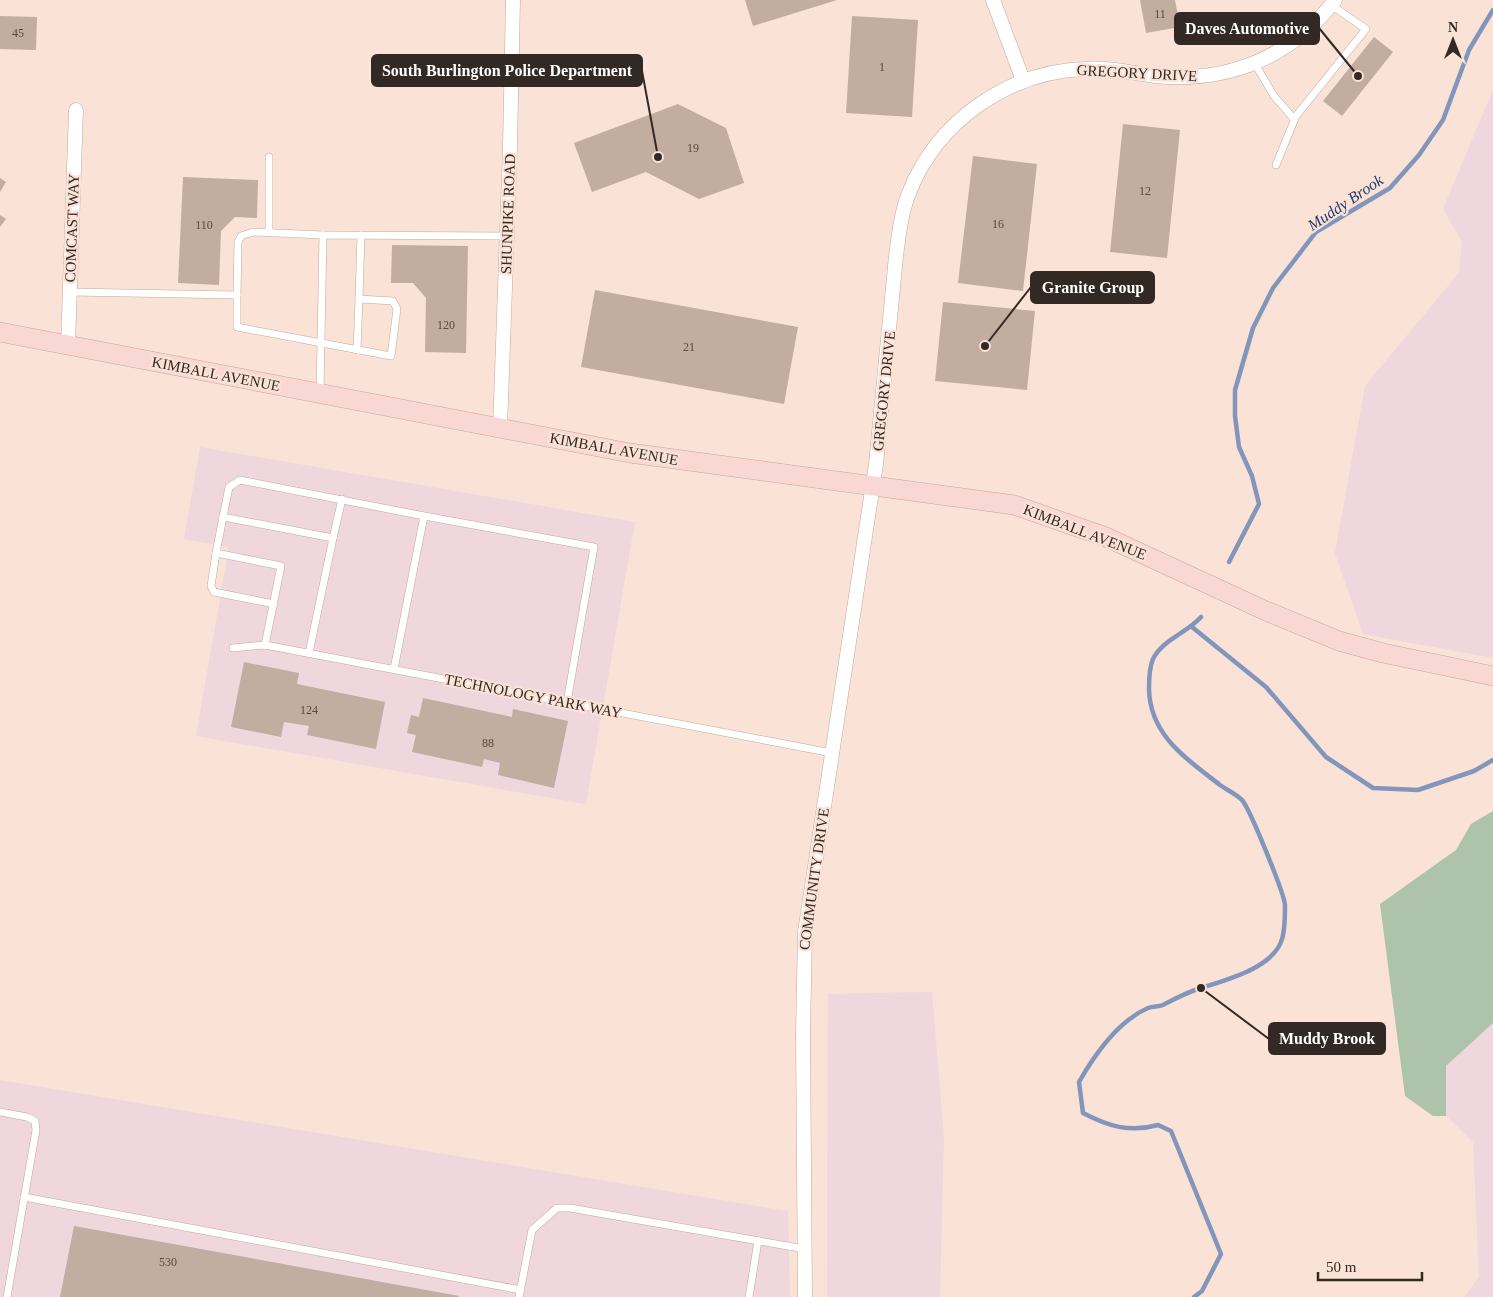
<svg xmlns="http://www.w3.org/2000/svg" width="1493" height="1297" font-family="Georgia,serif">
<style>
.commercial{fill:#f0d6dd}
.green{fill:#adc3ab}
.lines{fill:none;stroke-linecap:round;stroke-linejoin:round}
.stream{stroke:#8296bb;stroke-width:4.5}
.building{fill:#c3aca0}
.service-casing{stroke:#c0a99d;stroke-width:8}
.minor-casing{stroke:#c0a99d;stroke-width:15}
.secondary-casing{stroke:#c0a99d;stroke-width:20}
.service{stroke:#fff;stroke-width:7}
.minor{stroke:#fff;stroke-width:14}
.secondary{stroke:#f8d7d4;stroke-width:19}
.labels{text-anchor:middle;stroke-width:4.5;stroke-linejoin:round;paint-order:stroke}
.number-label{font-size:12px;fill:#564a43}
.street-label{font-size:15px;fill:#322924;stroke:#fbe2d6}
.water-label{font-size:16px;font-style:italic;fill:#253e6f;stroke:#fbe2d6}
.leader{fill:none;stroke:#322924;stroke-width:2}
.callout-dot{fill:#322924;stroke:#fbe2d6;stroke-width:2}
.callout{fill:#322924;stroke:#322924;stroke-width:2}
.callout-label{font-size:16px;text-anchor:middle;font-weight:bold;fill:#fff}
</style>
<rect width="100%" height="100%" fill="#fbe2d6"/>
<g class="commercial">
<path d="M 1493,90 L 1493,658 L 1363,634 L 1335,553 L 1365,386 L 1459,273 L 1462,242 L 1443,209 Z"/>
<path d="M 200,447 L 635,522 L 586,804 L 196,736 L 229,547 L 184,539 Z"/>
<path d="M 932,992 L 944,1138 L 940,1297 L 827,1297 L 828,994 Z"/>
<path d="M 1493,1023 L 1493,1297 L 1464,1297 L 1479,1277 L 1473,1142 L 1446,1116 L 1446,1066 Z"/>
<path d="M 0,1080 L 788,1211 L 790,1297 L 0,1297 Z"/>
</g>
<path class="green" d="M 1493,811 L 1493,1023 L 1446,1066 L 1446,1116 L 1433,1116 L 1405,1096 L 1380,904 L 1456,850 L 1471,824 Z"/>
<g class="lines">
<g class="stream">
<path d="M 1229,562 L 1259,504 L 1252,476 L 1239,447 L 1235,416 L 1235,390 L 1253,328 L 1273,288 L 1316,232 L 1390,188 L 1419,155 L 1443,120 L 1469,50 L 1493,10"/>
<path d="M 1192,627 L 1266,687 L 1326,757 L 1373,788 L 1418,790 L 1474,771 L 1493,760"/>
<path d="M 1194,1297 L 1202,1291 L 1221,1254 L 1171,1131 L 1158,1125 C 1129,1133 1108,1126 1083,1113 L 1079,1082 C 1095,1054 1118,1021 1148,1008 C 1153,1006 1158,1007 1163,1005 C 1175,999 1187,992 1201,988 C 1225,980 1274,968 1282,939 C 1285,930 1285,914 1285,905 C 1284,893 1250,809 1242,800 C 1236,794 1227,790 1220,785 C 1187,759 1150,736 1149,689 C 1149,679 1149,668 1153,659 C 1162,640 1187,633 1201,617"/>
</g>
</g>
<g class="building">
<path d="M 745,0 L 837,0 L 753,26 Z"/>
<path d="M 1140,0 L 1175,0 L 1180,27 L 1146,33 Z"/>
<path d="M 0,16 L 37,17 L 36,50 L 0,49 Z"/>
<path d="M 852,16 L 918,20 L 912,117 L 846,113 Z"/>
<path d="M 1374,37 L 1393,52 L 1342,116 L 1323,101 Z"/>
<path d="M 678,104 L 726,128 L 744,183 L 699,199 L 646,172 L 592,192 L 574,143 Z"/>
<path d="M 1123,124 L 1180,130 L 1167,258 L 1110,252 Z"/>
<path d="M 973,156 L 1037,164 L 1023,291 L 958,283 Z"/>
<path d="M 183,177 L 258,180 L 257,218 L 235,217 L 221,231 L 219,285 L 178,283 Z"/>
<path d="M 0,178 L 6,182 L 0,192 Z"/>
<path d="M 0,215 L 6,219 L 0,227 Z"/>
<path d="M 392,245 L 468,246 L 466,353 L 425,352 L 426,298 L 413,283 L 391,283 Z"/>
<path d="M 595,290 L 798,327 L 784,404 L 581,367 Z"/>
<path d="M 943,302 L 1035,311 L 1027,390 L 935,381 Z"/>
<path d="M 244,662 L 299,673 L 297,684 L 385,702 L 376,749 L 307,735 L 309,726 L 284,722 L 281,737 L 231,727 Z"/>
<path d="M 423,698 L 512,717 L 513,709 L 568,721 L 554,788 L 498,775 L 500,763 L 484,759 L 482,767 L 412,752 L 416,735 L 407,733 L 411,715 L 419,717 Z"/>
<path d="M 74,1226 L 459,1296 L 458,1297 L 60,1297 Z"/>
</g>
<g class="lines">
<defs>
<g id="service">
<path d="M 1255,64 L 1274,96 L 1294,119"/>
<path d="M 269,157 L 269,232"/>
<path d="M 1276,165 L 1296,116 L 1366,29 L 1331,5"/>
<path d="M 70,292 L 237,295 L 237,327 L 391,356 L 397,309 L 393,301 L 359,299 L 361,235"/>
<path d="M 237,295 L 238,242 L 241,236 L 253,232 L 323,235"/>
<path d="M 357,350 L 359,299"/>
<path d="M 320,393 L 323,235 L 507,236"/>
<path d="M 424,516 L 594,547 L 567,702"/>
<path d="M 333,538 L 342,499"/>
<path d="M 216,553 L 223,517"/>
<path d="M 265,645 L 281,566 L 216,553 L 211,586 L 214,592 L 274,604"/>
<path d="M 233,648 L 265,645 L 832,753"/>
<path d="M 309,653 L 333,538 L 223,517 L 229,487 L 240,480 L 424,516 L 394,669"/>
<path d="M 0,1112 L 27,1117 L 35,1121 L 36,1130 L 7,1297"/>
<path d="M 24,1197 L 521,1290"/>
<path d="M 519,1297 L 532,1230 L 557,1208 L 570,1208 L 805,1249"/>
<path d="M 749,1297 L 758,1241"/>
</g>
<g id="minor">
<path d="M 993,0 L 1023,80"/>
<path d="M 68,345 L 76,110"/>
<path d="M 500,429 L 510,147 L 513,0"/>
<path d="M 805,1297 L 803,1033 L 805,932 L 876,464 L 896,256 C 899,234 901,213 909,193 C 937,121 1008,72 1084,69 C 1108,67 1132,73 1156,76 C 1227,83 1291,58 1335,0"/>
</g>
<path id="secondary" d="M 0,332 L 630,453 L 1014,505 L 1106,537 L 1266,611 L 1339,641 L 1383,653 L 1493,676"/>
</defs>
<use href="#service" class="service-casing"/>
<use href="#minor" class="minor-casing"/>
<use href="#secondary" class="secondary-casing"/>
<use href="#service" class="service"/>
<use href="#minor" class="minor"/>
<use href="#secondary" class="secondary"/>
</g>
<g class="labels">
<g class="number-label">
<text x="1160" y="18">11</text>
<text x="18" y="37">45</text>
<text x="882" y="71">1</text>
<text x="693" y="152">19</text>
<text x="1145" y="195">12</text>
<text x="998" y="228">16</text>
<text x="204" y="229">110</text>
<text x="446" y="329">120</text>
<text x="689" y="351">21</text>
<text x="309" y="714">124</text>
<text x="488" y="747">88</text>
<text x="168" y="1266">530</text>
</g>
<g class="street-label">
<text transform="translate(1137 73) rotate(3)" y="5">GREGORY DRIVE</text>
<text transform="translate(508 214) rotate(-88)" y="5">SHUNPIKE ROAD</text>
<text transform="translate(72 228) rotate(-88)" y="5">COMCAST WAY</text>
<text transform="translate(216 374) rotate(11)" y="5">KIMBALL AVENUE</text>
<text transform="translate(884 391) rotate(-84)" y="5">GREGORY DRIVE</text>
<text transform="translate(614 449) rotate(10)" y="5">KIMBALL AVENUE</text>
<text transform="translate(1085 532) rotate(21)" y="5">KIMBALL AVENUE</text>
<text transform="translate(533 696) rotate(11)" y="5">TECHNOLOGY PARK WAY</text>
<text transform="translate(814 879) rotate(-82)" y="5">COMMUNITY DRIVE</text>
</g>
<g class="water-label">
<text transform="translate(1345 202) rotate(-34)" y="6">Muddy Brook</text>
</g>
</g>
<path class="leader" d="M1358 76L1319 28M658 157L642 71M985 346L1031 287M1201 988L1269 1039"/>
<g class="callout-dot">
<circle cx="1358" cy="76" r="5"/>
<circle cx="658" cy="157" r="5"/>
<circle cx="985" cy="346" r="5"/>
<circle cx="1201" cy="988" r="5"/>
</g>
<g class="callout">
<rect x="1175" y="13" width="144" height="31" rx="5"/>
<rect x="372" y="55" width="270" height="31" rx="5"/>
<rect x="1031" y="272" width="123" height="31" rx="5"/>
<rect x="1269" y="1023" width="116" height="31" rx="5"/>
</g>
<g class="callout-label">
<text x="1247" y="34">Daves Automotive</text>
<text x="507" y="76">South Burlington Police Department</text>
<text x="1093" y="293">Granite Group</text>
<text x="1327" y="1044">Muddy Brook</text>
</g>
<g transform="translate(1453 40)" stroke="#fbe2d6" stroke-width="4" paint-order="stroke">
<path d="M0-4L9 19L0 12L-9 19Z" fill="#322924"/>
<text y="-8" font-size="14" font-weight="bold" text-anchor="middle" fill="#322924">N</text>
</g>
<path d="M1318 1272v8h104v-8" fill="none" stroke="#322924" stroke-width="2.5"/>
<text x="1326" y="1272" font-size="15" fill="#322924" stroke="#fbe2d6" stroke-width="4" paint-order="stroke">50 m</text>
</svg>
